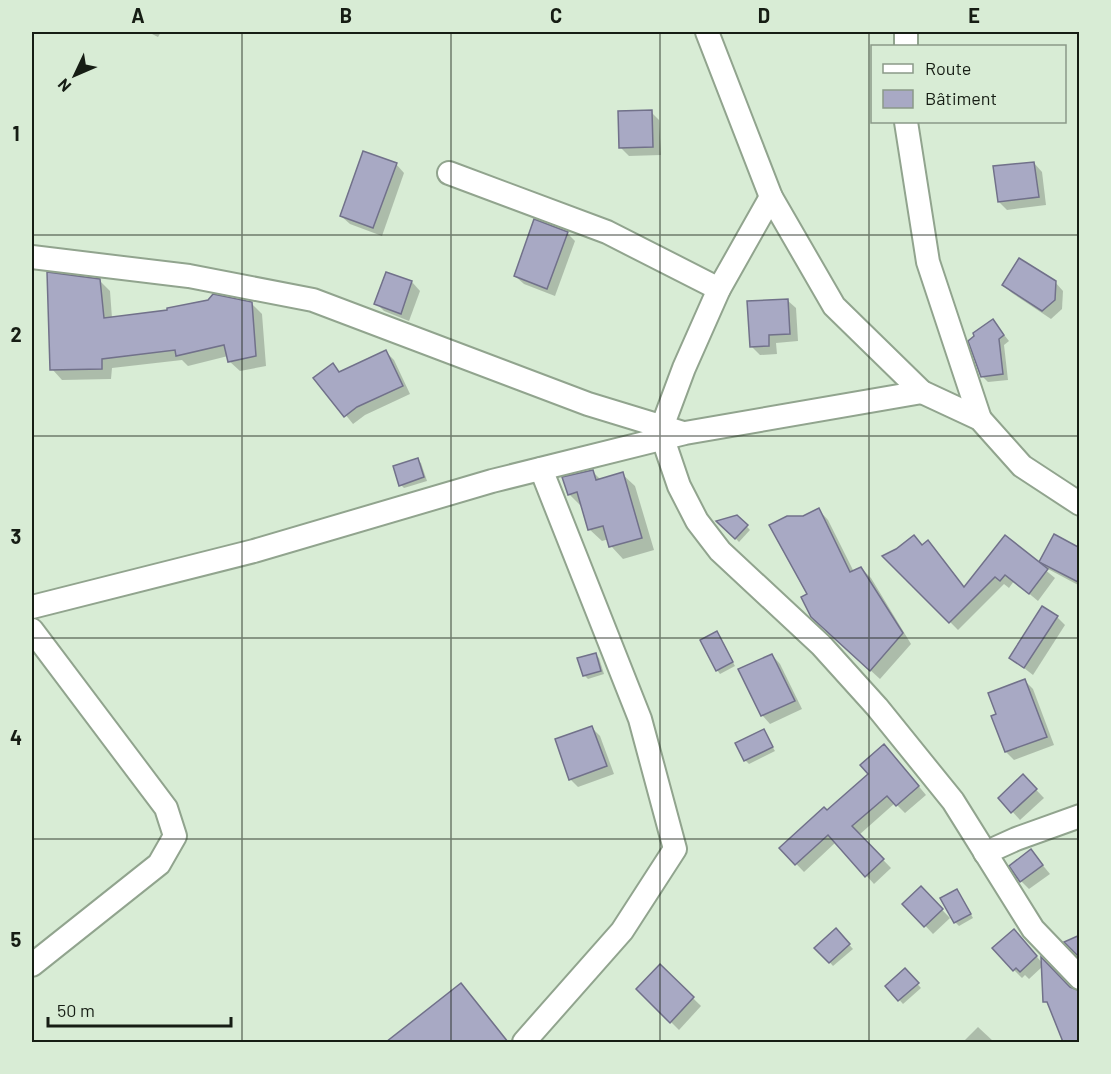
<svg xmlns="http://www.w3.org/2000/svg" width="1111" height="1074" font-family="Barlow,sans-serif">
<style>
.shadow{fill:#0003}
.building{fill:#a8a9c4;stroke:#71718a;stroke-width:1.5}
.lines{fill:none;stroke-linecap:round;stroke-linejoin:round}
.minor-casing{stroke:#91a48e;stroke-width:26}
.minor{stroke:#fff;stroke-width:22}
.grid{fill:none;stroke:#161d14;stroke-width:1.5;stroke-opacity:0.55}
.neatline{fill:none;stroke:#161d14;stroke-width:2}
.grid-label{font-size:20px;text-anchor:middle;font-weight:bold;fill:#161d14}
</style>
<rect width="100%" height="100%" fill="#d8ecd5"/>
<g class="shadow">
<path d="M 148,32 L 161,32 L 158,37 Z"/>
<path d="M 651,112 L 659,120 L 661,155 L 629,156 L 621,148 Z"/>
<path d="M 1034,163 L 1042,172 L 1046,205 L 1007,210 L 999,202 Z"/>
<path d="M 396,164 L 404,173 L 382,236 L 350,224 L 341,216 Z"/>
<path d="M 567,233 L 575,241 L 555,296 L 524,284 L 515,276 Z"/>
<path d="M 387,274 L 412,282 L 420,291 L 409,321 L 384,311 L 376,303 Z"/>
<path d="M 99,280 L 110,291 L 112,318 L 251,303 L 262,314 L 266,366 L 240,371 L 229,361 L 228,356 L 188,366 L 182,360 L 112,368 L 111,379 L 62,380 L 52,369 Z"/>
<path d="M 1055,282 L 1063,291 L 1062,309 L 1051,319 L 1012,293 L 1003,285 Z"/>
<path d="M 787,300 L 796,308 L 798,341 L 776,343 L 777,354 L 760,355 L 752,347 Z"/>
<path d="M 993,321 L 1009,341 L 1004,345 L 1008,380 L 988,382 L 982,376 Z"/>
<path d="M 386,352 L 394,360 L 410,394 L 365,415 L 353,424 L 316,378 L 332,365 L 340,373 Z"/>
<path d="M 417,460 L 421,463 L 427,481 L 404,488 L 401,485 Z"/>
<path d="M 592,471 L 601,480 L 622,474 L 635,486 L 654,550 L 623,559 L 611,546 L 609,539 L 602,541 L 589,529 L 581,506 L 569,494 Z"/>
<path d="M 819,510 L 828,520 L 854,572 L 861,568 L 871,578 L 911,644 L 880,679 L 823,627 L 809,595 L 803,517 Z"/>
<path d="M 737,516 L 750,530 L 739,542 L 719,521 Z"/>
<path d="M 1005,537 L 1055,578 L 1038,601 L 1014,581 L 1009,588 L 1004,584 L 958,630 L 885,556 L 923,546 L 936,550 L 965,589 Z"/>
<path d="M 1080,550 L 1080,586 L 1048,569 L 1041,561 Z"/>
<path d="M 1057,617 L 1065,625 L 1033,675 L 1011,658 Z"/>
<path d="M 717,633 L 735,666 L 720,674 L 717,670 Z"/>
<path d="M 595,654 L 599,658 L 604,674 L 588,679 L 584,675 Z"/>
<path d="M 772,655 L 780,664 L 802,709 L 770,724 L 762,715 Z"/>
<path d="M 1025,681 L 1033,689 L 1054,745 L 1014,760 L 1006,752 L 998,715 Z"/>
<path d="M 592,728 L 600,736 L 614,774 L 578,787 L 570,779 Z"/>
<path d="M 763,731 L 775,751 L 749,764 L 745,760 Z"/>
<path d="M 892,754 L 926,795 L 905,813 L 895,803 L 859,835 L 891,868 L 874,884 L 836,842 L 804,872 L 781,848 L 827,812 Z"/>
<path d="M 1023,776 L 1044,798 L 1020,820 L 1000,798 Z"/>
<path d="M 1031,851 L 1050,874 L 1029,889 L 1021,881 L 1011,866 Z"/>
<path d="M 921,888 L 950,918 L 933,934 L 905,904 Z"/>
<path d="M 960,895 L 973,918 L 959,926 L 955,922 Z"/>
<path d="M 836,930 L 853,949 L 833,966 L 817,948 Z"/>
<path d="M 1022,939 L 1043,964 L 1070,989 L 1080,1025 L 1043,966 L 1029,979 L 1025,975 L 1022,978 L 1014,970 Z"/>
<path d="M 660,966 L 701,1006 L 679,1030 L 638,989 Z"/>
<path d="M 905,970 L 921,988 L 903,1004 L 887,986 Z"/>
<path d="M 461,985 L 473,997 L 509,1042 L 406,1042 L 399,1034 Z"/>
<path d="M 978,1027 L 994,1042 L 963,1042 Z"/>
</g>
<g class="building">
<path d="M 652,110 L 653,147 L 619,148 L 618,111 Z"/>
<path d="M 363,151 L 397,163 L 373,228 L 340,216 Z"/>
<path d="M 1034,162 L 1039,197 L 998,202 L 993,166 Z"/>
<path d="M 534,219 L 568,232 L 547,289 L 514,276 Z"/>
<path d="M 1019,258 L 1056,281 L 1055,300 L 1042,311 L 1002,285 Z"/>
<path d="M 47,272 L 100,279 L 104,318 L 167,310 L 167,308 L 208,300 L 213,294 L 252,302 L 256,356 L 228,362 L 224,345 L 176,356 L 175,350 L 102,359 L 102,369 L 50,370 Z"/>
<path d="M 386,272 L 412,281 L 401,314 L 374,304 Z"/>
<path d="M 788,299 L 790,334 L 769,335 L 769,346 L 750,347 L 747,301 Z"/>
<path d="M 993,319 L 1004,335 L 999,339 L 1003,374 L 981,377 L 968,341 L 974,336 L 973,333 Z"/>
<path d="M 386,350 L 403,386 L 357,407 L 344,417 L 313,378 L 333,363 L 339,372 Z"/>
<path d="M 418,458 L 424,477 L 399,486 L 393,466 Z"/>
<path d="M 593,470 L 596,480 L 623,472 L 642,538 L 609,547 L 603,526 L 588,530 L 577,492 L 568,495 L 562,477 Z"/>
<path d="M 819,508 L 850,572 L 861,567 L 903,633 L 870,671 L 811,617 L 801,597 L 807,594 L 769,525 L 787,516 L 803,516 Z"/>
<path d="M 737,515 L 748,525 L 735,539 L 716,521 Z"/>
<path d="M 1054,534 L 1080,548 L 1080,583 L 1039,562 Z"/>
<path d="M 914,535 L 922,545 L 928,540 L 964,587 L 1005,535 L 1048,569 L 1029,594 L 1005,575 L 1000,581 L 995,577 L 949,623 L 882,556 L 896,549 Z"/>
<path d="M 1042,606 L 1058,616 L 1024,668 L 1009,658 Z"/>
<path d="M 717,631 L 733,662 L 716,671 L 700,640 Z"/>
<path d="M 596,653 L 601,671 L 583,676 L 577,658 Z"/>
<path d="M 772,654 L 795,701 L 761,716 L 738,669 Z"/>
<path d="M 1025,679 L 1047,737 L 1005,752 L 991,716 L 996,714 L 988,693 Z"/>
<path d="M 592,726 L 607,766 L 569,780 L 555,739 Z"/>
<path d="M 764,729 L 773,747 L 744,761 L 735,743 Z"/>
<path d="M 884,744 L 919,786 L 896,806 L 887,796 L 852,826 L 884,859 L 865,877 L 828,835 L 795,865 L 779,848 L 824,807 L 827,810 L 868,774 L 860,765 Z"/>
<path d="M 1023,774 L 1037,789 L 1011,813 L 998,798 Z"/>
<path d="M 1031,849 L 1043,865 L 1020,882 L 1009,866 Z"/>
<path d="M 921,886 L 943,909 L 924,927 L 902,904 Z"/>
<path d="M 957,889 L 971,914 L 954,923 L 940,898 Z"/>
<path d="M 836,928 L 850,944 L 829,963 L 814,948 Z"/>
<path d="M 1014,929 L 1037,956 L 1020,972 L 1016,968 L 1013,971 L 992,948 Z"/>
<path d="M 1080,935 L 1080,958 L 1064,942 Z"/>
<path d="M 1041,957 L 1070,987 L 1080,991 L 1080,1042 L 1063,1042 L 1047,1002 L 1043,1002 Z"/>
<path d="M 660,964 L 694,997 L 670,1023 L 636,989 Z"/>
<path d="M 905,968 L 919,983 L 898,1001 L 885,986 Z"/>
<path d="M 461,983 L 508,1042 L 386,1042 Z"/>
</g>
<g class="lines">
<defs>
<g id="minor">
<path d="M 707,32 L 771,197 L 834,306 L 922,392 L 980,419 L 1022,466 L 1080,504"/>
<path d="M 906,32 L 906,46"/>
<path d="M 906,122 L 928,262 L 980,419"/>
<path d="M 449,173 L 607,232 L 719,289"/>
<path d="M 32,257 L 189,276 L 313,300 L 588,404 L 683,433"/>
<path d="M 662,427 L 684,368 L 719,289 L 771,197"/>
<path d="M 663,439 L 679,486 L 697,521 L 720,551 L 821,645 L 877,707 L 953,801 L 1033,929 L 1080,978"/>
<path d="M 32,607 L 254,551 L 492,481 L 685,433 L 922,392"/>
<path d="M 32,630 L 166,808 L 175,836 L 159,864 L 32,965"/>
<path d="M 985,853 L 1016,839 L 1080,816"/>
<path d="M 524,1042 L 622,931 L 675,849 L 640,719 L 541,469"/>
</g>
</defs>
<use href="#minor" class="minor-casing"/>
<use href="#minor" class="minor"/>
</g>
<path class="grid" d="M 242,32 L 242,1042M 451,32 L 451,1042M 660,32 L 660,1042M 869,32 L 869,1042M 32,235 L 1080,235M 32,436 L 1080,436M 32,638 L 1080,638M 32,839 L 1080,839"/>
<rect width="1111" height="1074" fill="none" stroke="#d8ecd5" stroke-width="66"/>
<rect x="871" y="45" width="195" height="78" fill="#d8ecd5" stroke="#8a9988" stroke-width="1.5"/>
<rect x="883" y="64" width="30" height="9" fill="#ffffff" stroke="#8a9988" stroke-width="1.5"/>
<text x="925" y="75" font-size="18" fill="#161d14">Route</text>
<rect x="883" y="90" width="30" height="18" fill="#a8a9c4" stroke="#8a9988" stroke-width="1.5"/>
<text x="925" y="105" font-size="18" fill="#161d14">Bâtiment</text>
<g transform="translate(75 75) rotate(226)" stroke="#d8ecd5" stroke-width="4.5" paint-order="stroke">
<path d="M0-4.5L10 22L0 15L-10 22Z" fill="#161d14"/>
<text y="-9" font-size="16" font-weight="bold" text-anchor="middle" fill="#161d14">N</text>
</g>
<path d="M48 1017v9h183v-9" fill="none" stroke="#161d14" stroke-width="3"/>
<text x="57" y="1017" font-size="18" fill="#161d14" stroke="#d8ecd5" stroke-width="4.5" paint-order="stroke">50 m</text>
<rect x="33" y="33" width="1045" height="1008" class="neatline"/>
<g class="grid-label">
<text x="138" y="23">A</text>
<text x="346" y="23">B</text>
<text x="556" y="23">C</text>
<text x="764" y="23">D</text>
<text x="974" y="23">E</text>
<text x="16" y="141">1</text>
<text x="16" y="342">2</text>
<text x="16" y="544">3</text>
<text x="16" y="745">4</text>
<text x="16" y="947">5</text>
</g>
</svg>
